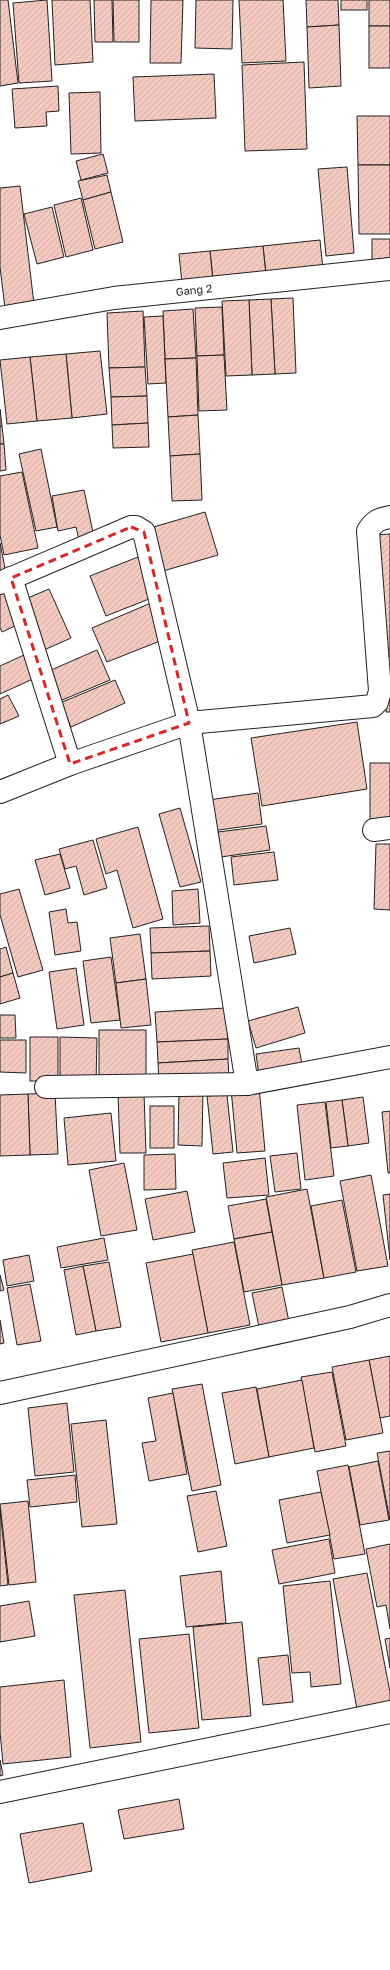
<svg xmlns="http://www.w3.org/2000/svg" width="390" height="1970" font-family="'Golos Text',sans-serif">
<style>
.building{fill:url(#building-hatch);stroke:#222}
.lines{fill:none;stroke-linecap:round;stroke-linejoin:round}
.minor-casing{stroke:#222;stroke-width:24}
.secondary-casing{stroke:#222;stroke-width:24}
.minor{stroke:#fff;stroke-width:22}
.secondary{stroke:#fff;stroke-width:22}
.marked{fill:none;stroke:#d62828;stroke-width:3;stroke-dasharray:8 5;stroke-linejoin:round}
.labels{text-anchor:middle;stroke-width:3;stroke-linejoin:round;paint-order:stroke}
.street-label{font-size:11px;fill:#222;stroke:#fff}
</style>
<defs>
<pattern id="building-hatch" width="6" height="6" patternUnits="userSpaceOnUse"><rect width="6" height="6" fill="#f3c9c0"/><path d="M-1 1l2-2M0 6l6-6M5 7l2-2" fill="none" stroke="#d0aca5"/></pattern>
</defs>
<rect width="100%" height="100%" fill="#fff"/>
<g class="building">
<path d="M 0,0 L 8,0 L 18,83 L 0,86 Z"/>
<path d="M 47,0 L 52,81 L 19,83 L 13,3 Z"/>
<path d="M 52,0 L 90,0 L 93,62 L 55,65 Z"/>
<path d="M 94,0 L 112,0 L 113,42 L 95,42 Z"/>
<path d="M 113,0 L 139,0 L 139,42 L 114,42 Z"/>
<path d="M 151,0 L 183,0 L 181,63 L 150,63 Z"/>
<path d="M 196,0 L 233,0 L 232,49 L 195,48 Z"/>
<path d="M 239,0 L 283,0 L 286,61 L 242,63 Z"/>
<path d="M 306,0 L 338,0 L 339,25 L 307,27 Z"/>
<rect x="341" y="0" width="26" height="10"/>
<rect x="369" y="0" width="21" height="26"/>
<path d="M 339,25 L 341,86 L 309,88 L 307,27 Z"/>
<rect x="369" y="26" width="21" height="42"/>
<path d="M 304,62 L 307,149 L 245,151 L 242,65 Z"/>
<path d="M 214,74 L 216,118 L 135,121 L 133,77 Z"/>
<path d="M 58,86 L 59,111 L 46,112 L 47,126 L 15,128 L 12,89 Z"/>
<path d="M 100,92 L 101,153 L 71,154 L 69,93 Z"/>
<path d="M 357,116 L 390,116 L 390,165 L 358,165 Z"/>
<path d="M 103,154 L 108,173 L 81,180 L 76,161 Z"/>
<path d="M 358,165 L 390,165 L 390,234 L 359,234 Z"/>
<path d="M 347,167 L 354,253 L 326,256 L 318,169 Z"/>
<path d="M 107,175 L 111,192 L 83,200 L 78,181 Z"/>
<path d="M 20,186 L 34,304 L 5,308 L 0,267 L 0,188 Z"/>
<path d="M 111,192 L 123,242 L 95,249 L 83,200 Z"/>
<path d="M 81,198 L 93,250 L 66,257 L 54,205 Z"/>
<path d="M 52,207 L 64,257 L 37,264 L 24,214 Z"/>
<rect x="372" y="239" width="18" height="25"/>
<path d="M 320,240 L 323,270 L 266,275 L 263,246 Z"/>
<path d="M 263,246 L 266,275 L 213,281 L 210,251 Z"/>
<path d="M 210,251 L 213,281 L 182,284 L 179,254 Z"/>
<path d="M 293,298 L 296,373 L 275,374 L 271,299 Z"/>
<path d="M 271,299 L 275,374 L 252,375 L 249,300 Z"/>
<path d="M 249,300 L 252,375 L 226,376 L 222,301 Z"/>
<path d="M 222,307 L 224,355 L 197,356 L 195,308 Z"/>
<path d="M 193,309 L 196,358 L 165,359 L 163,311 Z"/>
<path d="M 143,311 L 145,367 L 109,368 L 107,313 Z"/>
<path d="M 163,316 L 166,383 L 148,384 L 144,317 Z"/>
<path d="M 100,351 L 107,414 L 72,418 L 66,354 Z"/>
<path d="M 66,354 L 72,418 L 37,421 L 30,357 Z"/>
<path d="M 224,355 L 227,410 L 199,411 L 197,356 Z"/>
<path d="M 30,357 L 37,421 L 7,424 L 0,360 Z"/>
<path d="M 196,358 L 198,415 L 168,417 L 165,359 Z"/>
<path d="M 145,367 L 147,396 L 111,397 L 109,368 Z"/>
<path d="M 147,396 L 148,423 L 112,425 L 111,397 Z"/>
<path d="M 0,409 L 2,426 L 0,427 Z"/>
<path d="M 198,415 L 200,454 L 170,456 L 168,417 Z"/>
<path d="M 148,423 L 149,447 L 113,448 L 112,425 Z"/>
<path d="M 2,426 L 4,444 L 0,444 L 0,427 Z"/>
<path d="M 0,444 L 4,444 L 6,470 L 0,471 Z"/>
<path d="M 41,449 L 57,527 L 36,531 L 19,454 Z"/>
<path d="M 200,454 L 202,500 L 172,501 L 170,456 Z"/>
<path d="M 22,472 L 38,548 L 4,555 L 0,535 L 0,476 Z"/>
<path d="M 84,490 L 94,537 L 79,540 L 76,527 L 58,531 L 52,496 Z"/>
<path d="M 205,512 L 218,555 L 163,571 L 150,528 Z"/>
<path d="M 390,534 L 390,657 L 380,658 L 372,535 Z"/>
<path d="M 0,543 L 6,573 L 0,574 Z"/>
<path d="M 138,557 L 154,597 L 106,616 L 90,576 Z"/>
<path d="M 2,588 L 19,624 L 2,632 L 0,628 L 0,589 Z"/>
<path d="M 49,589 L 71,638 L 44,650 L 23,600 Z"/>
<path d="M 151,603 L 165,639 L 107,662 L 92,628 Z"/>
<path d="M 97,650 L 110,680 L 55,703 L 42,674 Z"/>
<path d="M 24,655 L 35,678 L 0,694 L 0,666 Z"/>
<path d="M 387,675 L 390,675 L 390,712 L 386,712 Z"/>
<path d="M 115,680 L 125,703 L 71,727 L 60,703 Z"/>
<path d="M 8,695 L 19,716 L 0,724 L 0,699 Z"/>
<path d="M 357,722 L 367,789 L 262,806 L 251,738 Z"/>
<rect x="370" y="763" width="20" height="60"/>
<path d="M 258,793 L 262,824 L 212,831 L 208,800 Z"/>
<path d="M 180,808 L 201,882 L 180,887 L 159,814 Z"/>
<path d="M 266,826 L 270,850 L 221,857 L 218,832 Z"/>
<path d="M 138,827 L 163,919 L 133,928 L 117,870 L 106,874 L 96,839 Z"/>
<path d="M 93,840 L 107,888 L 84,895 L 76,866 L 65,869 L 59,849 Z"/>
<path d="M 376,844 L 390,844 L 390,910 L 374,909 Z"/>
<path d="M 274,852 L 278,880 L 234,885 L 231,857 Z"/>
<path d="M 60,854 L 70,888 L 45,895 L 35,860 Z"/>
<path d="M 19,889 L 43,970 L 18,977 L 0,915 L 0,894 Z"/>
<path d="M 198,889 L 200,923 L 173,925 L 172,891 Z"/>
<path d="M 66,909 L 68,923 L 77,922 L 81,951 L 55,955 L 49,912 Z"/>
<path d="M 209,926 L 210,951 L 151,953 L 150,928 Z"/>
<path d="M 290,928 L 296,954 L 254,963 L 249,936 Z"/>
<path d="M 140,934 L 146,979 L 116,983 L 110,938 Z"/>
<path d="M 6,947 L 13,973 L 0,977 L 0,949 Z"/>
<path d="M 210,951 L 211,976 L 152,979 L 151,953 Z"/>
<path d="M 111,957 L 120,1020 L 91,1023 L 83,961 Z"/>
<path d="M 76,968 L 84,1025 L 57,1029 L 49,972 Z"/>
<path d="M 13,973 L 20,998 L 0,1004 L 0,977 Z"/>
<path d="M 146,979 L 151,1025 L 121,1028 L 116,983 Z"/>
<path d="M 298,1007 L 305,1033 L 256,1048 L 248,1021 Z"/>
<path d="M 226,1008 L 228,1039 L 157,1042 L 155,1012 Z"/>
<path d="M 0,1015 L 15,1015 L 16,1038 L 0,1038 Z"/>
<rect x="99" y="1030" width="47" height="52"/>
<rect x="30" y="1037" width="28" height="44"/>
<path d="M 60,1037 L 97,1038 L 96,1084 L 60,1084 Z"/>
<path d="M 228,1039 L 228,1059 L 158,1063 L 157,1042 Z"/>
<path d="M 0,1040 L 26,1040 L 26,1073 L 0,1072 Z"/>
<path d="M 299,1048 L 303,1070 L 259,1076 L 256,1054 Z"/>
<path d="M 228,1059 L 229,1080 L 159,1083 L 158,1063 Z"/>
<path d="M 259,1087 L 265,1151 L 237,1153 L 231,1089 Z"/>
<path d="M 179,1090 L 203,1090 L 202,1146 L 178,1145 Z"/>
<path d="M 55,1093 L 58,1154 L 30,1155 L 28,1094 Z"/>
<path d="M 144,1093 L 146,1153 L 120,1153 L 118,1094 Z"/>
<path d="M 28,1094 L 30,1155 L 0,1156 L 0,1095 Z"/>
<path d="M 227,1095 L 233,1152 L 213,1154 L 207,1096 Z"/>
<path d="M 363,1097 L 369,1143 L 348,1146 L 342,1100 Z"/>
<path d="M 342,1100 L 348,1146 L 331,1148 L 326,1102 Z"/>
<path d="M 325,1102 L 334,1176 L 305,1180 L 297,1105 Z"/>
<rect x="150" y="1106" width="24" height="42"/>
<path d="M 390,1111 L 390,1173 L 388,1173 L 382,1112 Z"/>
<path d="M 111,1113 L 116,1161 L 68,1165 L 64,1118 Z"/>
<path d="M 297,1153 L 301,1189 L 275,1192 L 270,1156 Z"/>
<path d="M 175,1154 L 176,1189 L 144,1190 L 144,1155 Z"/>
<path d="M 265,1158 L 269,1195 L 227,1198 L 223,1163 Z"/>
<path d="M 124,1163 L 137,1230 L 101,1236 L 89,1170 Z"/>
<path d="M 371,1175 L 388,1266 L 357,1271 L 340,1181 Z"/>
<path d="M 307,1189 L 324,1278 L 282,1285 L 266,1197 Z"/>
<path d="M 187,1191 L 195,1232 L 153,1240 L 145,1199 Z"/>
<path d="M 390,1194 L 390,1260 L 383,1195 Z"/>
<path d="M 266,1199 L 272,1232 L 234,1239 L 228,1206 Z"/>
<path d="M 342,1200 L 356,1272 L 324,1278 L 311,1206 Z"/>
<path d="M 272,1232 L 282,1285 L 244,1292 L 234,1239 Z"/>
<path d="M 104,1238 L 108,1260 L 61,1268 L 57,1247 Z"/>
<path d="M 234,1242 L 250,1325 L 208,1333 L 192,1250 Z"/>
<path d="M 193,1254 L 208,1333 L 161,1342 L 146,1263 Z"/>
<path d="M 29,1255 L 34,1281 L 7,1286 L 3,1260 Z"/>
<path d="M 109,1262 L 121,1327 L 96,1331 L 83,1266 Z"/>
<path d="M 83,1266 L 96,1331 L 76,1335 L 64,1270 Z"/>
<path d="M 0,1275 L 4,1290 L 0,1291 Z"/>
<path d="M 30,1284 L 41,1341 L 17,1345 L 7,1288 Z"/>
<path d="M 282,1287 L 290,1327 L 260,1332 L 252,1293 Z"/>
<path d="M 0,1320 L 4,1343 L 0,1344 Z"/>
<path d="M 390,1356 L 390,1416 L 380,1418 L 369,1360 Z"/>
<path d="M 369,1360 L 383,1433 L 346,1440 L 332,1367 Z"/>
<path d="M 332,1372 L 346,1446 L 315,1452 L 301,1377 Z"/>
<path d="M 302,1380 L 314,1448 L 269,1457 L 257,1389 Z"/>
<path d="M 202,1384 L 221,1485 L 192,1491 L 172,1389 Z"/>
<path d="M 256,1387 L 269,1457 L 235,1464 L 222,1393 Z"/>
<path d="M 173,1393 L 187,1474 L 149,1481 L 142,1443 L 156,1441 L 148,1398 Z"/>
<path d="M 67,1403 L 74,1472 L 35,1476 L 28,1408 Z"/>
<path d="M 106,1420 L 117,1524 L 82,1527 L 71,1424 Z"/>
<path d="M 390,1451 L 390,1520 L 377,1453 Z"/>
<path d="M 378,1461 L 389,1520 L 360,1525 L 349,1467 Z"/>
<path d="M 348,1465 L 365,1554 L 334,1559 L 317,1471 Z"/>
<path d="M 75,1475 L 77,1502 L 30,1507 L 27,1480 Z"/>
<path d="M 216,1491 L 227,1546 L 198,1552 L 187,1496 Z"/>
<path d="M 321,1492 L 330,1535 L 287,1543 L 279,1500 Z"/>
<path d="M 28,1501 L 36,1582 L 9,1585 L 0,1504 Z"/>
<path d="M 0,1510 L 8,1585 L 0,1586 Z"/>
<path d="M 329,1539 L 335,1573 L 279,1584 L 272,1550 Z"/>
<path d="M 390,1544 L 390,1629 L 386,1605 L 377,1607 L 366,1549 Z"/>
<path d="M 221,1571 L 226,1623 L 186,1627 L 180,1576 Z"/>
<path d="M 367,1573 L 390,1692 L 390,1703 L 357,1709 L 333,1579 Z"/>
<path d="M 330,1581 L 341,1684 L 311,1687 L 310,1672 L 292,1673 L 283,1586 Z"/>
<path d="M 125,1590 L 141,1742 L 90,1748 L 74,1595 Z"/>
<path d="M 29,1601 L 35,1636 L 0,1642 L 0,1606 Z"/>
<path d="M 242,1622 L 251,1716 L 202,1720 L 193,1627 Z"/>
<path d="M 189,1634 L 199,1728 L 149,1733 L 139,1639 Z"/>
<path d="M 390,1638 L 390,1668 L 385,1639 Z"/>
<path d="M 288,1655 L 293,1702 L 263,1705 L 258,1658 Z"/>
<path d="M 64,1680 L 71,1757 L 3,1764 L 0,1732 L 0,1687 Z"/>
<path d="M 0,1760 L 3,1775 L 0,1776 Z"/>
<path d="M 179,1799 L 184,1829 L 124,1839 L 118,1810 Z"/>
<path d="M 83,1823 L 92,1871 L 29,1883 L 20,1834 Z"/>
</g>
<g class="lines">
<defs>
<g id="minor">
<path d="M 0,318 L 114,298 L 390,269"/>
<path d="M 11,578 L 70,764"/>
<path d="M 0,583 L 131,527 L 136,527 L 144,532 L 189,723 L 247,1084 L 390,1057"/>
<path d="M 0,792 L 70,764 L 189,723 L 373,706 L 377,702 L 380,691 L 368,531 C 374,521 379,519 390,517"/>
<path d="M 374,830 L 390,828"/>
<path d="M 46,1087 L 247,1084"/>
<path d="M 0,1393 L 350,1317 L 390,1305"/>
</g>
<path id="secondary" d="M 0,1792 L 390,1712"/>
</defs>
<use href="#minor" class="minor-casing"/>
<use href="#secondary" class="secondary-casing"/>
<use href="#minor" class="minor"/>
<use href="#secondary" class="secondary"/>
</g>
<path class="marked" d="M 131,527 L 144,532 L 189,723 L 70,764 L 11,578 Z"/>
<g class="labels">
<g class="street-label">
<text transform="translate(194 290) rotate(-6)" y="4">Gang 2</text>
</g>
</g>
</svg>
